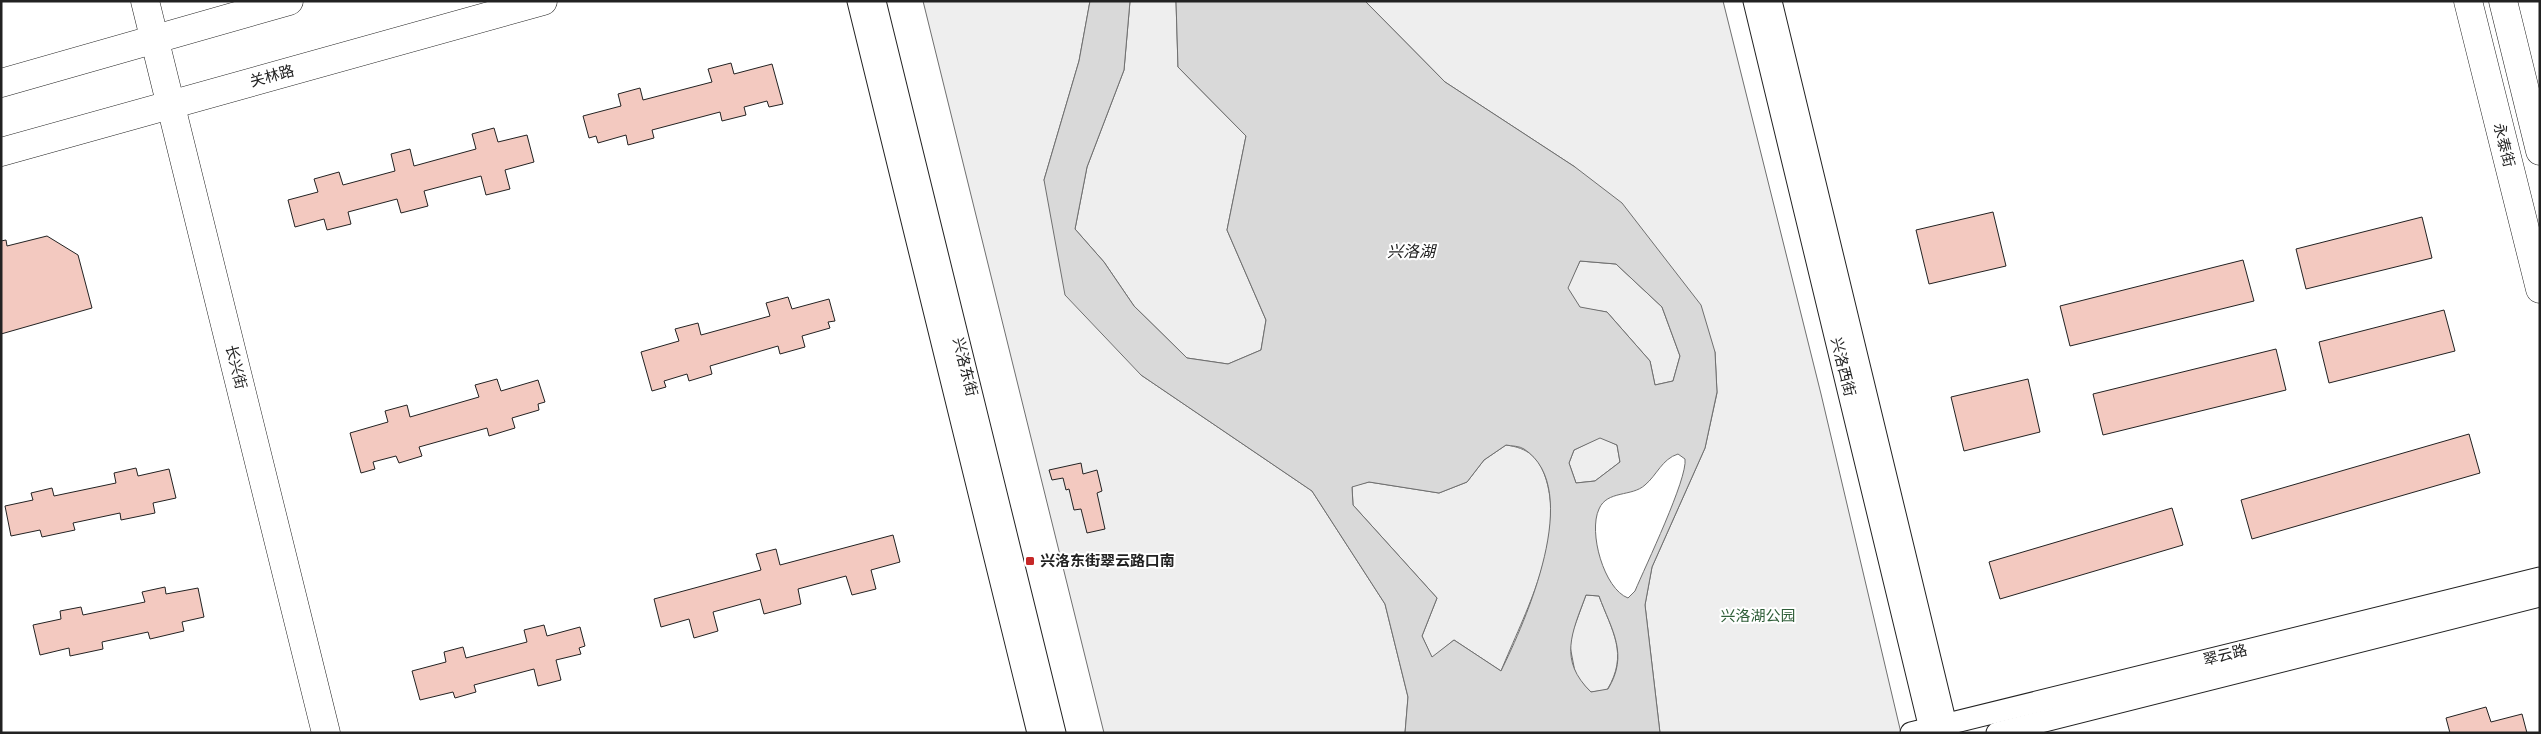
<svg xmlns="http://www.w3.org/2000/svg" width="2541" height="734" font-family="Montserrat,'Noto Sans SC',sans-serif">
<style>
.green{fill:#eee;stroke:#6f6f6f}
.water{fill:#d9d9d9;stroke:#6f6f6f;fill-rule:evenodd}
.building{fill:#f3c9c0;stroke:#222}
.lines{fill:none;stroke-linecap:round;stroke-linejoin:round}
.minor-casing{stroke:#222;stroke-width:23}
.major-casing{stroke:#222;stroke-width:29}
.minor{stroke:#fff;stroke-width:21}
.major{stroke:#fff;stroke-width:28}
.poi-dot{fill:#c62828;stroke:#fff;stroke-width:2}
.labels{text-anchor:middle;stroke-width:4;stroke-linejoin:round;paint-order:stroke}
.street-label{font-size:15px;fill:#222;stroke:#fff}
.poi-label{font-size:15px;font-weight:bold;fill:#222;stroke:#fff;text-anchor:start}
.park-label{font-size:15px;fill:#2f5e38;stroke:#fff}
.water-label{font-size:16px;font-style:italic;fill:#222;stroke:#fff}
</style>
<rect width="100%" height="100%" fill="#fff"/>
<g class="green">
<path d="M 923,1 L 1090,1 L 1079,61 L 1044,180 L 1141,375 L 1312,491 L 1385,604 L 1408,697 L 1405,733 L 1104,733 Z"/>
<path d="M 1130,1 L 1176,1 L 1178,67 L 1246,136 L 1227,230 L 1266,320 L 1261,350 L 1228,364 L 1187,358 L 1134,306 L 1104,262 L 1075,229 L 1087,167 L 1124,70 Z"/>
<path d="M 1365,1 L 1723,1 L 1821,394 L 1901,733 L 1660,733 L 1645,605 L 1652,567 L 1705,448 L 1717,393 L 1715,352 L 1575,167 L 1445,82 Z"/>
<path d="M 1580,261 L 1616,264 L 1662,307 L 1680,356 L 1673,381 L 1655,385 L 1650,361 L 1607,312 L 1580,308 L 1567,288 Z"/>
<path d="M 1600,437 L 1617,445 L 1620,462 L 1595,481 L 1576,483 L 1569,463 L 1574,450 Z"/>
<path d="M 1506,445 C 1528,448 1539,457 1546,479 C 1565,541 1524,614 1501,671 L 1454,640 L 1432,658 L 1422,636 L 1437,598 L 1353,505 L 1352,486 L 1369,482 L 1439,493 L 1467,482 L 1484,460 Z"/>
<path d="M 1586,595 L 1599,596 C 1612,631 1629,654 1607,690 L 1591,692 L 1576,677 L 1569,641 Z"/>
</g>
<path class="water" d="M 1090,1 L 1130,1 L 1124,70 L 1087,167 L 1075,229 L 1104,262 L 1134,306 L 1187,358 L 1228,364 L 1261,350 L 1266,320 L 1227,230 L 1246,136 L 1178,67 L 1176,1 L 1365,1 L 1445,82 L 1575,167 L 1622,203 L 1701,305 L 1715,352 L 1717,392 L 1705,448 L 1652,567 L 1645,605 L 1660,733 L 1405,733 L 1408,697 L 1385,604 L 1312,491 L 1141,375 L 1065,295 L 1044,180 L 1079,61 ZM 1580,261 L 1616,264 L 1662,307 L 1680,356 L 1673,381 L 1655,385 L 1650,361 L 1607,312 L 1580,307 L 1568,288 ZM 1600,438 L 1617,445 L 1620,462 L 1595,481 L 1576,483 L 1569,463 L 1574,450 ZM 1506,445 C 1511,446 1520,446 1524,449 C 1585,489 1525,622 1501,671 L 1454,640 L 1432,657 L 1422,636 L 1437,598 L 1353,505 L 1352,487 L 1369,482 L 1439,493 L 1467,482 L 1484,460 ZM 1678,454 L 1685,459 C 1688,478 1645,567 1635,591 L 1628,598 C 1604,589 1588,532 1599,509 C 1607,490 1632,497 1645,485 C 1657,475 1662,459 1678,454 ZM 1586,595 L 1599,596 C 1612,631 1629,654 1608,689 L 1591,692 C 1558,660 1572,633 1586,595 Z"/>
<g class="building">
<path d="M 731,63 L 734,74 L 772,64 L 783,104 L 769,107 L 767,101 L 744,107 L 746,115 L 722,121 L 720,112 L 652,130 L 654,138 L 628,145 L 626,135 L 598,143 L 596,136 L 589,138 L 583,116 L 621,106 L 618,94 L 640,88 L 643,100 L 712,82 L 708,69 Z"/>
<path d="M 494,128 L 498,142 L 527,135 L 534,162 L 505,170 L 510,189 L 486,195 L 481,176 L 424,191 L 428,206 L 401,213 L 397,199 L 348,212 L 351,224 L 327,230 L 324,219 L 295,227 L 288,200 L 318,192 L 314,179 L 339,172 L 343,185 L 395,171 L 391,154 L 410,149 L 414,166 L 476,149 L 472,134 Z"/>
<path d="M 1993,212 L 2006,266 L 1929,284 L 1916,230 Z"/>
<path d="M 2422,217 L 2432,258 L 2306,289 L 2296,249 Z"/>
<path d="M 47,236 L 78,255 L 92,308 L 1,334 L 1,241 L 6,240 L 7,246 Z"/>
<path d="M 2243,260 L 2254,301 L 2070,346 L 2060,306 Z"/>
<path d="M 788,297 L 792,309 L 829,299 L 835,321 L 828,322 L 830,328 L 802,336 L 805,347 L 780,354 L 778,346 L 710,366 L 712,374 L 689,381 L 687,374 L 664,381 L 666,387 L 652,391 L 641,352 L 679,341 L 675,329 L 698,323 L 701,335 L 770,316 L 766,303 Z"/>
<path d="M 2444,310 L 2455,351 L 2329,383 L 2319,342 Z"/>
<path d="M 2276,349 L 2286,390 L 2103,435 L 2093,394 Z"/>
<path d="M 497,379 L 501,391 L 538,380 L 545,402 L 538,404 L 539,410 L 512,418 L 515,428 L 489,436 L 487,428 L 419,447 L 422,456 L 399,463 L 396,456 L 373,462 L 375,469 L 361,473 L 350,433 L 388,422 L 385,411 L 407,405 L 410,417 L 479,397 L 475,385 Z"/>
<path d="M 2028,379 L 2040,432 L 1964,451 L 1951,397 Z"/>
<path d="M 2469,434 L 2480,473 L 2252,539 L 2241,500 Z"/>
<path d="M 1081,463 L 1083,474 L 1097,470 L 1102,491 L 1097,493 L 1105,529 L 1087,533 L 1081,509 L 1074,510 L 1069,489 L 1066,490 L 1063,478 L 1052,480 L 1049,470 Z"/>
<path d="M 136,468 L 138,476 L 169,469 L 176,498 L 153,503 L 155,513 L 121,520 L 120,513 L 73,523 L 75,530 L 42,537 L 40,530 L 11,536 L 5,506 L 33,500 L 31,493 L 52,488 L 54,496 L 116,483 L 114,473 Z"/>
<path d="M 2172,508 L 2183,545 L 2000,599 L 1989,562 Z"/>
<path d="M 893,535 L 900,562 L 871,570 L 876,589 L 852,595 L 846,576 L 798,589 L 801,604 L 764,614 L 760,599 L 713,612 L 718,631 L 694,638 L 689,619 L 661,627 L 654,599 L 761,570 L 756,554 L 776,549 L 780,565 Z"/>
<path d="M 165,587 L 166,594 L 198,588 L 204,617 L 182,622 L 184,631 L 150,639 L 148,632 L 102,642 L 103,649 L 70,656 L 69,648 L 40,655 L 33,625 L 61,619 L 60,611 L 81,607 L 83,615 L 145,602 L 142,592 Z"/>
<path d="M 544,625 L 547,636 L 580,627 L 585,646 L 579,648 L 581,654 L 556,660 L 561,680 L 538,686 L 534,669 L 474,685 L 476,692 L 455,698 L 453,692 L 420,700 L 412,671 L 446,662 L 444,652 L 463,647 L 466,658 L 527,642 L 524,630 Z"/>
<path d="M 2486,707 L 2491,722 L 2522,714 L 2527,733 L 2450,733 L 2446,718 Z"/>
</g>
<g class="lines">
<defs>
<g id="minor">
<path d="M 858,1 L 1038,733"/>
<path d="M 875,1 L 1055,733"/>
<path d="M 1754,1 L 1931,733"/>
<path d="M 1771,1 L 1948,733"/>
<path d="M 1911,733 L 2540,578"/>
<path d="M 1997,733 L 2540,596"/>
</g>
<g id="major">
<path d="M 145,1 L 326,733"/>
<path d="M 2468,1 L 2540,289"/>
<path d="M 2503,1 L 2540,151"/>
<path d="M 1,83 L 289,1"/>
<path d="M 1,152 L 543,1"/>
</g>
</defs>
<use href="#minor" class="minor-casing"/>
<use href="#major" class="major-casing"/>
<use href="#minor" class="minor"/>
<use href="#major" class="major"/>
</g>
<rect class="poi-dot" x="1025" y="556" width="10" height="10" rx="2.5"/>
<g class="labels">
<g class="street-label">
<text transform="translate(272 76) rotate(-15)" y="5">关林路</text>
<text transform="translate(2504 145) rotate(76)" y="5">永泰街</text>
<text transform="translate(236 367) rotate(76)" y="5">长兴街</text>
<text transform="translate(965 367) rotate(76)" y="5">兴洛东街</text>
<text transform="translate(1843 367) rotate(76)" y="5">兴洛西街</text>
<text transform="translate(2225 655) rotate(-14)" y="5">翠云路</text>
</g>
<g class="poi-label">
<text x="1040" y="566">兴洛东街翠云路口南</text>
</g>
<g class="park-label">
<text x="1758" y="621">兴洛湖公园</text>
</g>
<g class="water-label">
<text x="1411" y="257">兴洛湖</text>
</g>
</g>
<rect width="2541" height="734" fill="none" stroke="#222222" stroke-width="5"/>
</svg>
